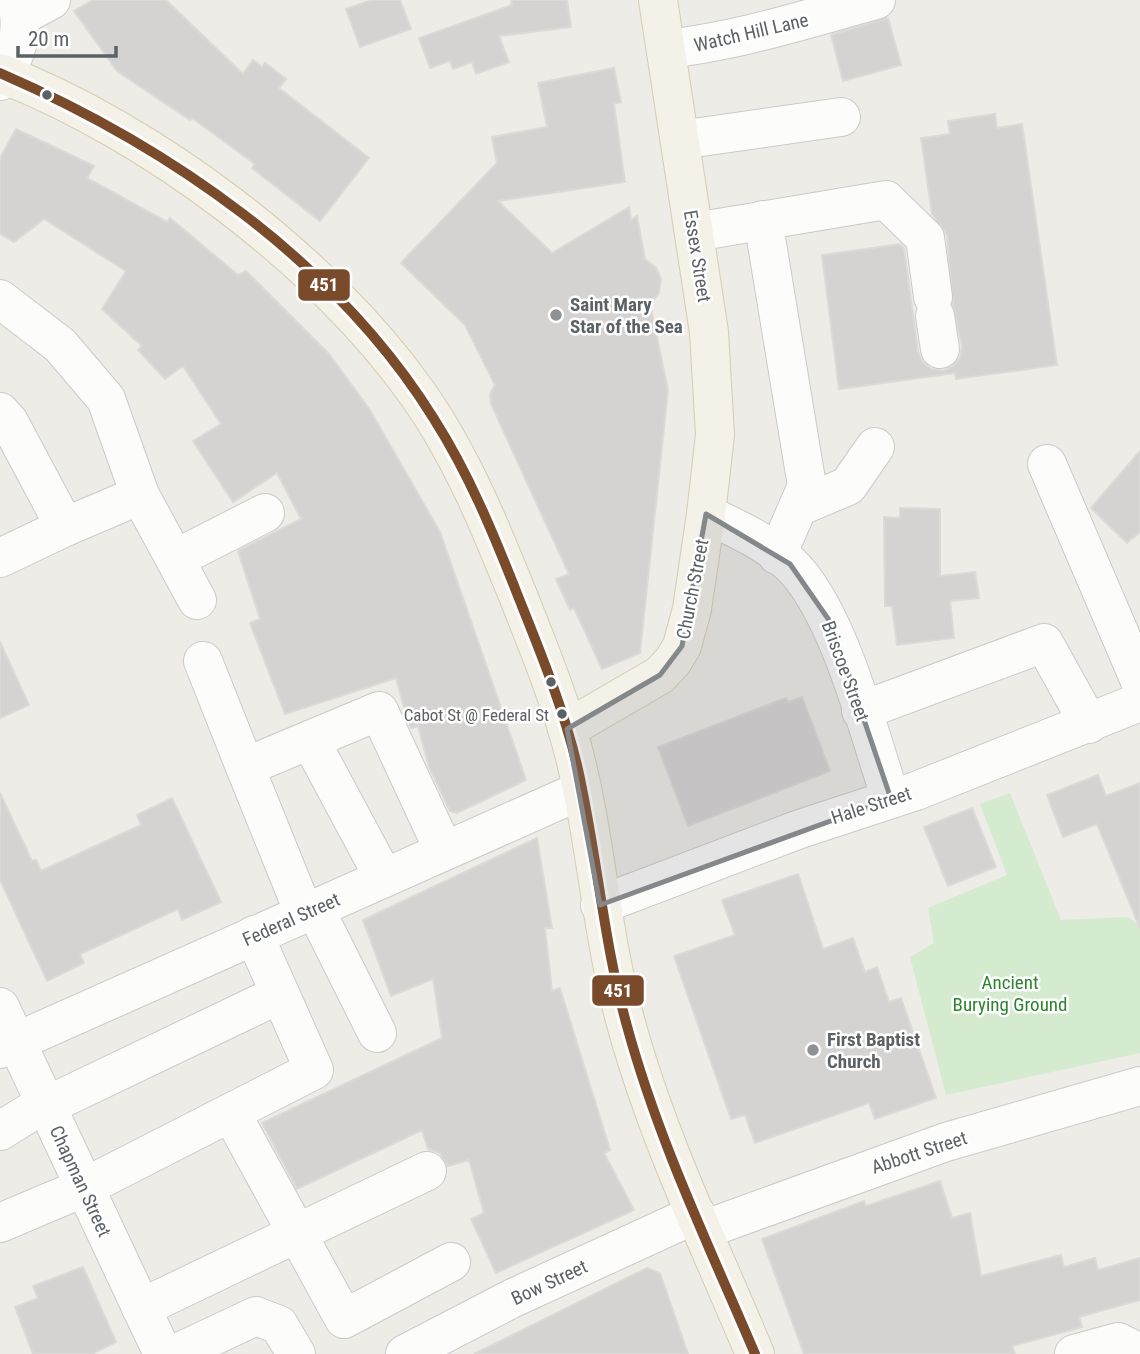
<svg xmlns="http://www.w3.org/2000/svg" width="1140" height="1354" font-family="'Roboto Condensed',sans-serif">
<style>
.green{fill:#d4ebd0}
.building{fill:#d5d3d1;stroke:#dcdad6;stroke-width:2}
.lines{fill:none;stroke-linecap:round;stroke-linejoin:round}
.minor-casing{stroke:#cacac9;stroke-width:40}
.major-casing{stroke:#d7cbb2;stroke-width:40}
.minor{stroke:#fcfcfb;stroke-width:38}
.major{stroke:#f3f1e8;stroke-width:38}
.bus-1-casing{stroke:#fff;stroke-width:16}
.bus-1{stroke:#7a4b2a;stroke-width:10}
.marked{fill:#85888a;fill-opacity:0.2;stroke:#85888a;stroke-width:5;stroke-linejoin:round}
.bus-dot{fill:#5c6166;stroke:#fff;stroke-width:2.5}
.poi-dot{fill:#8f9293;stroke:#fff;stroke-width:2.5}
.labels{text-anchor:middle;stroke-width:5;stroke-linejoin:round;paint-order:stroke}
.bus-label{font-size:17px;fill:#5c6166;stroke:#fff;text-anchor:end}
.street-label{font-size:19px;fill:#5c6166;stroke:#fff}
.poi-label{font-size:19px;font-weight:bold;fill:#5c6166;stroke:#fff;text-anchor:start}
.park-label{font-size:19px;fill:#2d842c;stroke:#fff}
.line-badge{stroke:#fff;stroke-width:2.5}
.badge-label{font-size:19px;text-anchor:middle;font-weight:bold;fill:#fff}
</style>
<rect width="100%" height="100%" fill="#edece7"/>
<path class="green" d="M 1010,793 L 1061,920 L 1128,917 L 1140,926 L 1140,1053 L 946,1095 L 910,957 L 934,943 L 928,908 L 1007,875 L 980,804 Z"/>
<g class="building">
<path d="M 93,0 L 166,0 L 243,74 L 253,60 L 262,67 L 265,63 L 286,79 L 279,88 L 369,158 L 320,221 L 252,168 L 255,164 L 192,118 L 190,120 L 117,71 L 74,11 Z"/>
<path d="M 372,0 L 400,0 L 411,29 L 360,47 L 346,9 Z"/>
<path d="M 511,0 L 567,0 L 571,27 L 499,36 L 509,62 L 476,74 L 472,62 L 453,69 L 450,61 L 430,68 L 419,38 L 512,5 Z"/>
<path d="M 888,18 L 901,65 L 843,81 L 831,35 Z"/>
<path d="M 614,68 L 621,102 L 614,104 L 625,182 L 498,201 L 552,253 L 629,207 L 631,220 L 637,216 L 645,259 L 656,268 L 661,279 L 659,293 L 650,304 L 668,390 L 640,653 L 602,669 L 574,608 L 570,610 L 556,579 L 569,574 L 491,404 L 490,394 L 495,385 L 465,325 L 401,263 L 497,163 L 492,137 L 547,127 L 538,83 Z"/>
<path d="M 995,114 L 997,128 L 1022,124 L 1057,365 L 956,379 L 955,373 L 839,389 L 822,255 L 900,244 L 904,248 L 918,352 L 923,362 L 931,369 L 943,371 L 953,366 L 960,358 L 962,346 L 953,305 L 947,235 L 932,214 L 921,138 L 950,134 L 948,121 Z"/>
<path d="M 16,129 L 94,166 L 87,178 L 167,222 L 170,218 L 238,275 L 246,271 L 329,354 L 370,410 L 440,532 L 526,780 L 457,813 L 450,811 L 429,767 L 418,726 L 411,728 L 408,722 L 396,678 L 285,714 L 250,623 L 260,619 L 238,551 L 301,519 L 277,473 L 233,502 L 193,441 L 221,424 L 183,366 L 165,379 L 138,350 L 142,346 L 102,309 L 126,271 L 44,219 L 14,242 L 0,234 L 0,158 Z"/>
<path d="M 1140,451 L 1140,532 L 1127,543 L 1091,508 Z"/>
<path d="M 900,508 L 940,509 L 940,576 L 975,572 L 979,598 L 950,601 L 954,638 L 897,645 L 892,606 L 885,606 L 884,517 L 900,518 Z"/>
<path d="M 0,642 L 29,705 L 0,718 Z"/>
<path d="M 802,697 L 830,771 L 688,826 L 658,747 L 786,698 L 788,702 Z"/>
<path d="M 1098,775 L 1106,796 L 1140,783 L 1140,928 L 1097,824 L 1063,837 L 1047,795 Z"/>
<path d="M 0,793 L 32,861 L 36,860 L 41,871 L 141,825 L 137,815 L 172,798 L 221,902 L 182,920 L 178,909 L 80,954 L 84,963 L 47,981 L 0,880 Z"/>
<path d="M 972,808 L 996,867 L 948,886 L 924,827 Z"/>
<path d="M 537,838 L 552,928 L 545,928 L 552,991 L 560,988 L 610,1150 L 604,1153 L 634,1210 L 496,1273 L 471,1219 L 484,1213 L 469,1160 L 448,1166 L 440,1153 L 428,1149 L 422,1130 L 297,1189 L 262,1123 L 442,1038 L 433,979 L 391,996 L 363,920 Z"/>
<path d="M 798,874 L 823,949 L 853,938 L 865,972 L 877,967 L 889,1002 L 901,998 L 936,1098 L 875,1119 L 869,1103 L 755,1143 L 745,1115 L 731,1119 L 674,956 L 735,935 L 722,900 Z"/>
<path d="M 940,1181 L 952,1218 L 970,1213 L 981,1276 L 1061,1255 L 1064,1267 L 1095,1258 L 1098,1270 L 1140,1258 L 1140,1300 L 1079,1317 L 1082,1327 L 1012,1346 L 1015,1354 L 804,1354 L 762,1239 L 864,1201 L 866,1206 Z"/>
<path d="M 83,1267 L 116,1342 L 92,1354 L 33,1354 L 15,1307 L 38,1298 L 33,1286 Z"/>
<path d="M 647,1268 L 660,1273 L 688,1354 L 474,1354 Z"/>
</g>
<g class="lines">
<defs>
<g id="minor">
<path d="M 21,16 L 51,0"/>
<path d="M 666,49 C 739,41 806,19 876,0"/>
<path d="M 0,81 C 17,56 25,29 16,0"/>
<path d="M 680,140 L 841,117"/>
<path d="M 763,220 L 807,486 L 777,555"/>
<path d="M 695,232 L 886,200 L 925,238 L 933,297"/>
<path d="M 0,299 L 60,345 L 106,399 L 140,495 L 197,600"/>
<path d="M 935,316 L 940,349"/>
<path d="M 0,412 L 9,422 L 65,527 L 0,558"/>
<path d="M 1047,464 L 1140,681"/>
<path d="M 798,507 L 848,486 L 875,447"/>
<path d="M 706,514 C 735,528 765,541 789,563 C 838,608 869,734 891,799"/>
<path d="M 65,527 L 140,495"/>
<path d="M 175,559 L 265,513"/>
<path d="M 203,661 L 245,767"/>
<path d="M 861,711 L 1044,643 L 1089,724"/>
<path d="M 310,740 L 384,878"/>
<path d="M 600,905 L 800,829 L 916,791 L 1140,702"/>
<path d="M 315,909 L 377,1033"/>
<path d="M 304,913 L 245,767 L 379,711 L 444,851"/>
<path d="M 0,1007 L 163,1354"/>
<path d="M 0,1049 L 582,790"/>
<path d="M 46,1106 L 280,994"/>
<path d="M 231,1113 L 344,1319 L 451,1262"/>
<path d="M 0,1131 L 45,1103"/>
<path d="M 0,1223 L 85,1187 L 314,1070 L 254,935"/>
<path d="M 703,1230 L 946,1142 L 1140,1086"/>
<path d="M 141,1308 L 427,1171"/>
<path d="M 175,1354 L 256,1316 L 279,1325 L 296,1354"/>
<path d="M 405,1354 L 513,1298 L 696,1214"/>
<path d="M 1074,1354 L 1118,1342 L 1140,1353"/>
</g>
<g id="major">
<path d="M 0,73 C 150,131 324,261 417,393 C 462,456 492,531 521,603 C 537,644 554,685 567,728 C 596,825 599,928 627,1027 C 658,1139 710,1246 755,1354"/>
<path d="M 567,729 L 660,675 L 673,661 L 682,646 L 692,609 L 706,514 L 715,435 L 709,332 L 658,0"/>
</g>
</defs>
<use href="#minor" class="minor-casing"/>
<use href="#major" class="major-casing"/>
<use href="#minor" class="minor"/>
<use href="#major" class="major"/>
<defs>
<path id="bus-1" d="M 0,73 C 168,146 336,261 434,419 C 469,474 494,535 518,596 C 540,651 563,707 577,765 C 597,852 603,941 627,1026 C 658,1140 709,1246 755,1354"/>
</defs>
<use href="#bus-1" class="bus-1-casing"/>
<use href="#bus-1" class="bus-1"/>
</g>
<path class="marked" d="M 706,514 L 790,564 L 831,623 L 891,799 L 600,905 L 567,729 L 660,675 L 682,646 Z"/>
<g class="bus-dot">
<circle cx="47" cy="95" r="6"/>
<circle cx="551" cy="682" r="6"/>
<circle cx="562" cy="714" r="6"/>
</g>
<g class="poi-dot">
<circle cx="556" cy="315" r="7"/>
<circle cx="813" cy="1050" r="7"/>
</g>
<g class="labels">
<g class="bus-label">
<text x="549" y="721">Cabot St @ Federal St</text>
</g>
<g class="street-label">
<text transform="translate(751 32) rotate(-13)" y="7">Watch Hill Lane</text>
<text transform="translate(698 256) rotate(81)" y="7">Essex Street</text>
<text transform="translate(692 589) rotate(-79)" y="7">Church Street</text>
<text transform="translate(846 671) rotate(70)" y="7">Briscoe Street</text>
<text transform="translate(871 805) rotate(-18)" y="7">Hale Street</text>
<text transform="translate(291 919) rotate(-24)" y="7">Federal Street</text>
<text transform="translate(919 1152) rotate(-18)" y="7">Abbott Street</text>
<text transform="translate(81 1181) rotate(65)" y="7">Chapman Street</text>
<text transform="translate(549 1282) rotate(-25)" y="7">Bow Street</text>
</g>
<g class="poi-label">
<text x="570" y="311">Saint Mary<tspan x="570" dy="22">Star of the Sea</tspan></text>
<text x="827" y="1046">First Baptist<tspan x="827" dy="22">Church</tspan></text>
</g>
<g class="park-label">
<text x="1010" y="989">Ancient<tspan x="1010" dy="22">Burying Ground</tspan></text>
</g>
</g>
<g class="line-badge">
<rect x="297" y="268" width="54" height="34" rx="7" fill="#7a4b2a"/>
<rect x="591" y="974" width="54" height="33" rx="7" fill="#7a4b2a"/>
</g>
<g class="badge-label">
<text x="324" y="291">451</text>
<text x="618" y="997">451</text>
</g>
<path d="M18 46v10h98v-10" fill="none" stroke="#5c6166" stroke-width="3.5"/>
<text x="28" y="46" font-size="21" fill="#5c6166" stroke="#ffffff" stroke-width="5" paint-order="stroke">20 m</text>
</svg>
